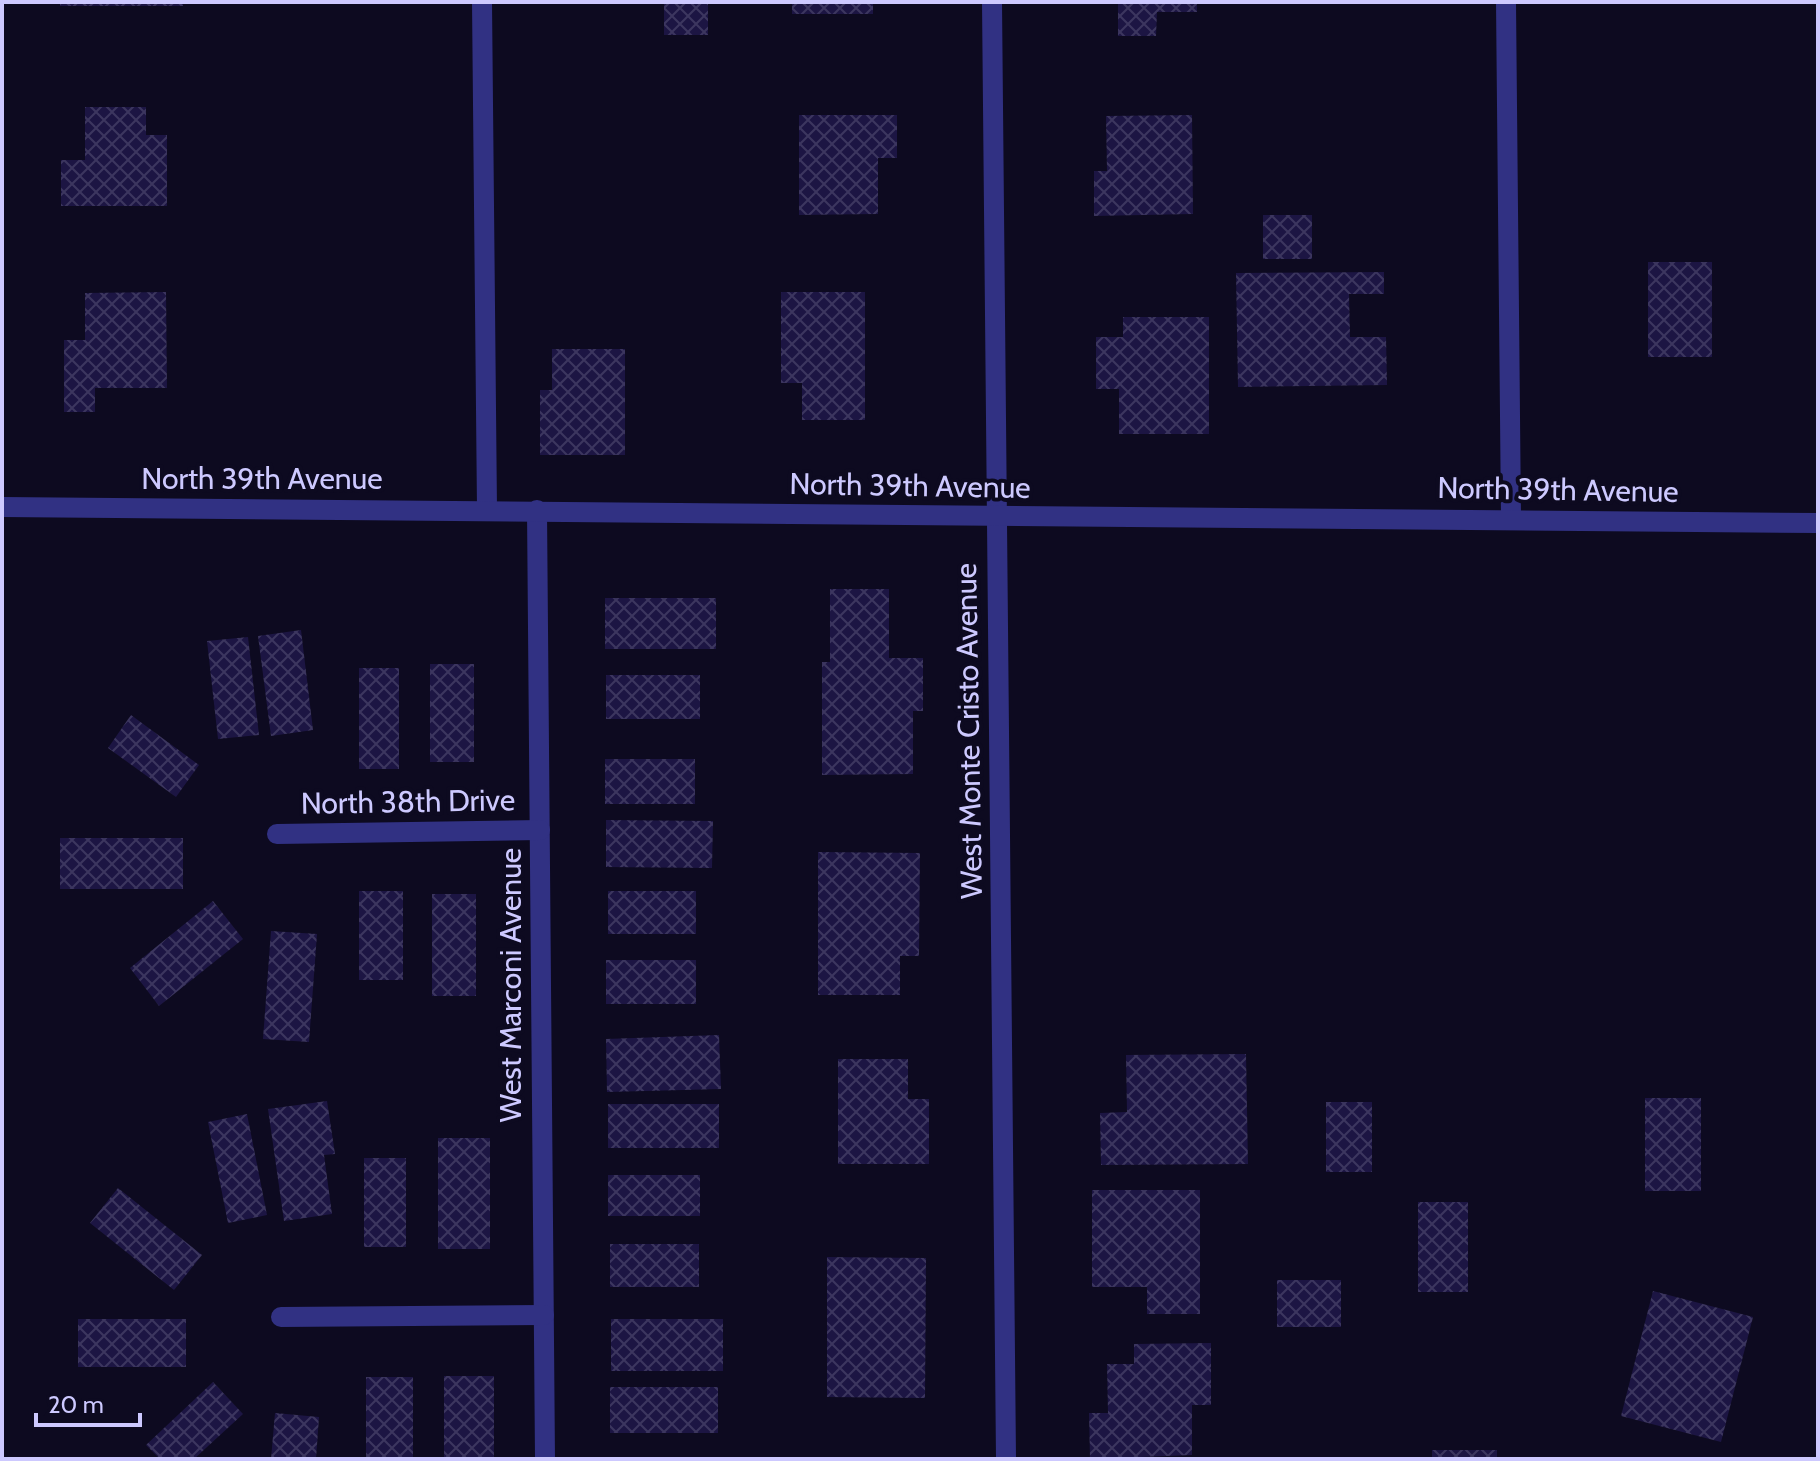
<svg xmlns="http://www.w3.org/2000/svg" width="1820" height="1461" font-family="Cabin,sans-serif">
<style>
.building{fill:url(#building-cross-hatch)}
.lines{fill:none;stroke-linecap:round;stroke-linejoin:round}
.service{stroke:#313183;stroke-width:20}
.minor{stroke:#313183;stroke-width:20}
.tertiary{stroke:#313183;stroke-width:20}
.labels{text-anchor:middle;stroke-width:8;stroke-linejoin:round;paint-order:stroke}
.street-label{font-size:30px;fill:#cdc9ff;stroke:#0d0a20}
</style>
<defs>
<pattern id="building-cross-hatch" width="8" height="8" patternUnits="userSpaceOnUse" patternTransform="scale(2)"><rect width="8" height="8" fill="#1c1543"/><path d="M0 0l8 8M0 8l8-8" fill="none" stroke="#3c365f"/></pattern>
</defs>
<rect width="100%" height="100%" fill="#0d0a20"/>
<g class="building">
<rect x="60" y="2" width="123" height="4"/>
<rect x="664" y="2" width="44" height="33"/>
<rect x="792" y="2" width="81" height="12"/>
<path d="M 1118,2 L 1197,2 L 1197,12 L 1157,12 L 1156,36 L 1118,36 Z"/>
<path d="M 85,107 L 146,107 L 146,135 L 167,135 L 167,206 L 61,206 L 61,160 L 85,160 Z"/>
<path d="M 799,115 L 897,115 L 897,158 L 878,158 L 878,214 L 799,215 Z"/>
<path d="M 1192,115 L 1193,214 L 1094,216 L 1094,171 L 1107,171 L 1106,116 Z"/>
<rect x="1263" y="215" width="49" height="44"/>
<rect x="1648" y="262" width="64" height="95"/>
<path d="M 1384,272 L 1384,294 L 1349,294 L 1350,337 L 1386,337 L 1387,385 L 1238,387 L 1236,273 Z"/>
<path d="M 166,292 L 167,388 L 95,388 L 95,412 L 64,412 L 64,340 L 85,340 L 85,293 Z"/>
<path d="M 781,292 L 865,292 L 865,420 L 802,420 L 802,383 L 781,383 Z"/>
<path d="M 1123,317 L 1209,317 L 1209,434 L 1119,434 L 1119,389 L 1096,389 L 1096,337 L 1123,337 Z"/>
<path d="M 552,349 L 625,349 L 625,455 L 540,455 L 540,390 L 552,390 Z"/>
<path d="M 830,589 L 889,589 L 889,658 L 923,658 L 923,711 L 913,711 L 913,774 L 822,775 L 822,662 L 830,662 Z"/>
<rect x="605" y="598" width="111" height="51"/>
<path d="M 301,630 L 313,730 L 271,736 L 258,636 Z"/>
<path d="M 248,637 L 259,735 L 218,739 L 207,641 Z"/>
<rect x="430" y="664" width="44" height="98"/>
<rect x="359" y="668" width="40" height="101"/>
<rect x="606" y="675" width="94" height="44"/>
<path d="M 131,715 L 199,765 L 176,797 L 108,748 Z"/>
<rect x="605" y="759" width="90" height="45"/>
<path d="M 606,820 L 713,821 L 712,868 L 606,867 Z"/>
<rect x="60" y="838" width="123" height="51"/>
<path d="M 818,852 L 920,853 L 919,956 L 900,956 L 900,995 L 818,995 Z"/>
<rect x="359" y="891" width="44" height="89"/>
<rect x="608" y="891" width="88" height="43"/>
<rect x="432" y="894" width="44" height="102"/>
<path d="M 213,901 L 243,939 L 159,1006 L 130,968 Z"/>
<path d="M 271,931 L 317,934 L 309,1042 L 263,1039 Z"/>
<rect x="606" y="960" width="90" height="44"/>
<path d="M 719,1035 L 721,1089 L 607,1092 L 606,1039 Z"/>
<path d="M 1246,1054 L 1248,1164 L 1101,1165 L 1100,1113 L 1127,1112 L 1126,1055 Z"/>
<path d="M 838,1059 L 908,1059 L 908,1099 L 929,1099 L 929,1164 L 838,1164 Z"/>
<rect x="1645" y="1098" width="56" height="93"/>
<path d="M 327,1101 L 335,1154 L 324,1155 L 332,1214 L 284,1221 L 268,1109 Z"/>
<rect x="1326" y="1102" width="46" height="70"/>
<rect x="608" y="1104" width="111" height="44"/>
<path d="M 247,1114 L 267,1215 L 228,1223 L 208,1122 Z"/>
<rect x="438" y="1138" width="52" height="111"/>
<rect x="364" y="1158" width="42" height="89"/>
<rect x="608" y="1175" width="92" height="41"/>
<path d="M 118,1188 L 202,1255 L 174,1290 L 90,1223 Z"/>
<path d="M 1092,1190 L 1200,1190 L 1200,1314 L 1147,1314 L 1147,1287 L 1092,1287 Z"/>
<rect x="1418" y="1202" width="50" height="90"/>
<rect x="610" y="1244" width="89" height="43"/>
<path d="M 827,1257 L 926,1258 L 925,1398 L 827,1397 Z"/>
<rect x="1277" y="1280" width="64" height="47"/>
<path d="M 1653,1291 L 1753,1317 L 1721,1442 L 1621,1416 Z"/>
<rect x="78" y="1319" width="108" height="48"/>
<rect x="611" y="1319" width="112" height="52"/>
<path d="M 1211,1343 L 1211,1405 L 1192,1405 L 1192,1455 L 1090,1459 L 1089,1413 L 1108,1413 L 1107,1364 L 1134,1364 L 1134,1344 Z"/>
<rect x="444" y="1376" width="50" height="83"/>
<rect x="366" y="1377" width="47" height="82"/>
<path d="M 213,1382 L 243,1414 L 194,1459 L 160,1459 L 146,1445 Z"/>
<rect x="610" y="1387" width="108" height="46"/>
<path d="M 275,1413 L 319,1417 L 316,1459 L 271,1459 Z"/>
<rect x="1432" y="1450" width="65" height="9"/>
</g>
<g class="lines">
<g class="service">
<path d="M 482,2 L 487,510"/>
<path d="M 1506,2 L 1511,519"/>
</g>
<g class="minor">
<path d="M 992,2 L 1006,1459"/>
<path d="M 537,510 L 545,1459"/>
<path d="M 277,834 L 540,830"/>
<path d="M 281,1317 L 544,1315"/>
</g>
<path class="tertiary" d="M 2,507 L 1818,523"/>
</g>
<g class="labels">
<g class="street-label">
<text x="262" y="489">North 39th Avenue</text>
<text transform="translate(910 486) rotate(1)" y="10">North 39th Avenue</text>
<text transform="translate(1558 490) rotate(1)" y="10">North 39th Avenue</text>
<text transform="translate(969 731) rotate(-91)" y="10">West Monte Cristo Avenue</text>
<text transform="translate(408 802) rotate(-1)" y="10">North 38th Drive</text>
<text transform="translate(511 985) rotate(-90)" y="10">West Marconi Avenue</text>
</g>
</g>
<rect width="1820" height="1461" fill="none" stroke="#cdc9ff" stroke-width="8"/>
<path d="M36 1413v12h104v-12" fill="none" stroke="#cdc9ff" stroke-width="4"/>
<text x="48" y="1413" font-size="24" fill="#cdc9ff" stroke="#0d0a20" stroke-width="6" paint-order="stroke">20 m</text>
</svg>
